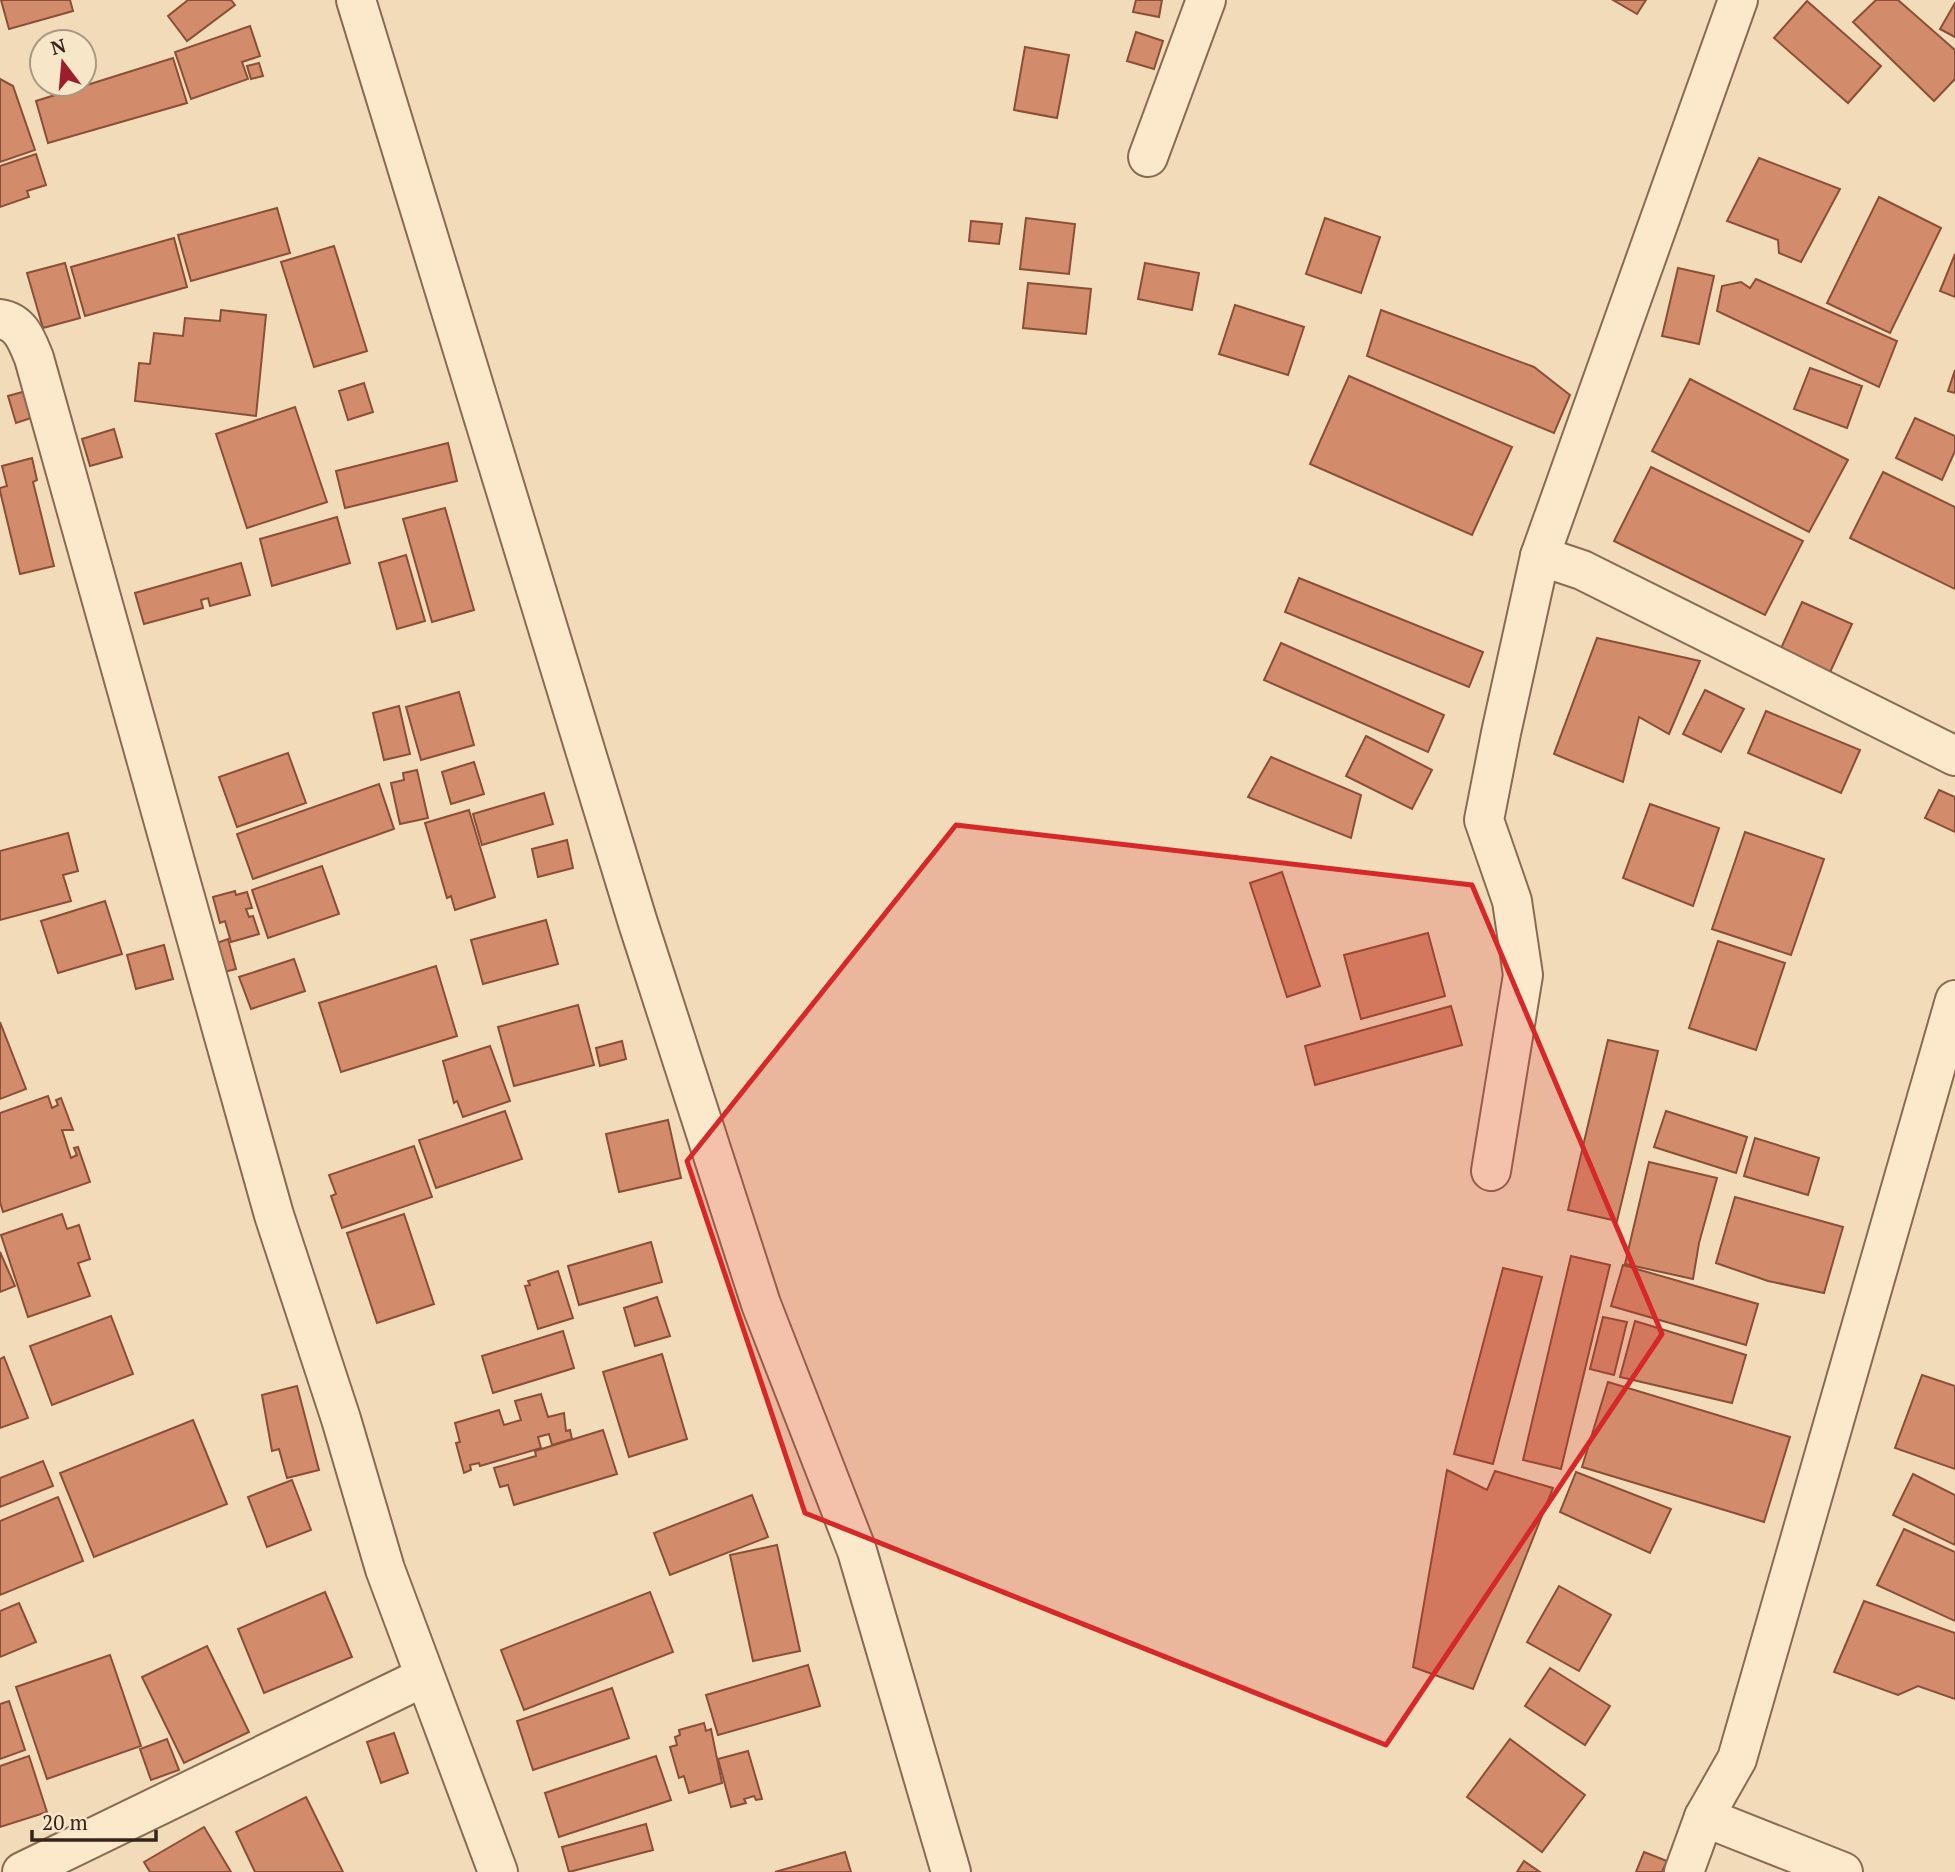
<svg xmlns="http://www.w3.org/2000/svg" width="1955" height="1872" font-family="'PT Serif',serif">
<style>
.building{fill:#d38c6b;stroke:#8a4f36;stroke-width:2}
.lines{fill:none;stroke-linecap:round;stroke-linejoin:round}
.minor-casing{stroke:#896a52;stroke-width:42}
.minor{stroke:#fce9cc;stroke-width:38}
.marked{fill:#d62828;fill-opacity:0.2;stroke:#d62828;stroke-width:5;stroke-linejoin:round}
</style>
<rect width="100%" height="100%" fill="#f1dbb9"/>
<g class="building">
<path d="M 1,0 L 70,0 L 73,11 L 9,29 Z"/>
<path d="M 188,0 L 231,0 L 235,5 L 187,41 L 168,16 Z"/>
<path d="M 1136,0 L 1162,0 L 1159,17 L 1133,12 Z"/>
<path d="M 1613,0 L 1646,0 L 1637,14 Z"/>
<path d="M 1876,0 L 1898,0 L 1955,50 L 1955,79 L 1934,101 L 1853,22 Z"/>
<path d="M 1807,1 L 1881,66 L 1848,103 L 1774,38 Z"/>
<path d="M 1955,3 L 1955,37 L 1940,29 Z"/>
<path d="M 250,26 L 260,56 L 242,62 L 248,79 L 191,99 L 175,52 Z"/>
<path d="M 1136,32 L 1163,41 L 1154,69 L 1127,61 Z"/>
<path d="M 1025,47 L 1069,55 L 1057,118 L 1014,110 Z"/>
<path d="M 173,58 L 187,103 L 48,143 L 36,101 Z"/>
<path d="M 259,63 L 263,76 L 251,79 L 247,66 Z"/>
<path d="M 0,79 L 13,86 L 35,150 L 0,162 Z"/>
<path d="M 36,154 L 46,185 L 27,191 L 29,197 L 0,207 L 0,166 Z"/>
<path d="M 1759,158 L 1840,189 L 1801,262 L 1779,253 L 1778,240 L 1727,221 Z"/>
<path d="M 1879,197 L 1941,228 L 1890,333 L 1827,303 Z"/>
<path d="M 277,208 L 290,253 L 191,281 L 178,235 Z"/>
<path d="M 1026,218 L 1075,224 L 1069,274 L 1020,269 Z"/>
<path d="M 1325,218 L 1380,237 L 1361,293 L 1306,274 Z"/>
<path d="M 971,221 L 1002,224 L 999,244 L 969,241 Z"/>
<path d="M 174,238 L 187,287 L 85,316 L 71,267 Z"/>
<path d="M 334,246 L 367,351 L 314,367 L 281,262 Z"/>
<path d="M 1955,254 L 1955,297 L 1940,291 Z"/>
<path d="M 65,263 L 80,318 L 43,328 L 27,273 Z"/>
<path d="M 1145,263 L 1199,273 L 1192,310 L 1138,299 Z"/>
<path d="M 1678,268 L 1714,276 L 1699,344 L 1662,336 Z"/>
<path d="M 1756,279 L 1897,341 L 1879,387 L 1717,311 L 1722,286 L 1741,282 L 1750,288 Z"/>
<path d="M 1028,283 L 1091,289 L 1086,334 L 1023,328 Z"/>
<path d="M 1235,305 L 1304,327 L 1288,375 L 1219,354 Z"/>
<path d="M 221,310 L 266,315 L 256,416 L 135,401 L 139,363 L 150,364 L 154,333 L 183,336 L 185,318 L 220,321 Z"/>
<path d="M 1381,310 L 1534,367 L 1570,395 L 1554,433 L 1367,356 Z"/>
<path d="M 1810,368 L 1862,386 L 1847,428 L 1794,409 Z"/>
<path d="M 1955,370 L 1955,393 L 1948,391 Z"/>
<path d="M 1349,376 L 1512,447 L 1472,535 L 1310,464 Z"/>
<path d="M 1690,379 L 1848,460 L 1809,532 L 1652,451 Z"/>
<path d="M 364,383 L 373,412 L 348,420 L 339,391 Z"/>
<path d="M 26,391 L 34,417 L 16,423 L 8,396 Z"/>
<path d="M 295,407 L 327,502 L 247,528 L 216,434 Z"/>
<path d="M 1915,418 L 1955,436 L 1955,451 L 1942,480 L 1896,458 Z"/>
<path d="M 114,429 L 122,457 L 90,466 L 82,439 Z"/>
<path d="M 448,443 L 457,481 L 345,508 L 336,471 Z"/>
<path d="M 32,458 L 37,480 L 33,482 L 54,566 L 20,574 L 0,491 L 0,488 L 7,486 L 2,466 Z"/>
<path d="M 1651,467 L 1803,541 L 1765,615 L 1614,541 Z"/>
<path d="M 1883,472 L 1955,507 L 1955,589 L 1850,538 Z"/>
<path d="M 445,508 L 474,610 L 432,622 L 403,519 Z"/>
<path d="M 337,517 L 350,563 L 272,586 L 260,539 Z"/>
<path d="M 406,555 L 425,621 L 397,629 L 379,563 Z"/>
<path d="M 241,563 L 250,595 L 210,606 L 208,598 L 201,600 L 203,608 L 144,624 L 135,593 Z"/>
<path d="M 1299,578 L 1483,652 L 1469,687 L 1285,612 Z"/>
<path d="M 1802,602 L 1852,624 L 1827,679 L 1777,657 Z"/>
<path d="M 1597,638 L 1700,661 L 1669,734 L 1639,717 L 1623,782 L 1554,754 Z"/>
<path d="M 1281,643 L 1444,715 L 1428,752 L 1264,680 Z"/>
<path d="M 1705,690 L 1744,709 L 1721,752 L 1683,734 Z"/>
<path d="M 459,692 L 474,745 L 421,760 L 406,707 Z"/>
<path d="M 399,706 L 410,754 L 384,760 L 373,713 Z"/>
<path d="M 1766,711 L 1860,750 L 1841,793 L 1748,753 Z"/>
<path d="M 1366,736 L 1432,770 L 1412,809 L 1346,776 Z"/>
<path d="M 288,753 L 306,803 L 237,827 L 219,777 Z"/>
<path d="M 1271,757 L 1361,795 L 1351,838 L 1248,797 Z"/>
<path d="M 474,762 L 484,794 L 451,804 L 442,772 Z"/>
<path d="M 417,770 L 428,818 L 400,824 L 391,783 L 404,780 L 403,773 Z"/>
<path d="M 379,784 L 394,829 L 253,879 L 237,834 Z"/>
<path d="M 1939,790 L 1955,797 L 1955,832 L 1925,818 Z"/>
<path d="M 544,793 L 553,824 L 482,845 L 473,814 Z"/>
<path d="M 1650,804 L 1719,828 L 1693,906 L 1623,878 Z"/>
<path d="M 469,810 L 495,897 L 455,910 L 451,896 L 447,898 L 425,823 Z"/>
<path d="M 1745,832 L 1824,859 L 1791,955 L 1712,929 Z"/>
<path d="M 68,833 L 78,871 L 63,875 L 71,901 L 0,920 L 0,851 Z"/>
<path d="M 567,840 L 573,868 L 538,877 L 532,849 Z"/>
<path d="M 322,866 L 339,914 L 268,938 L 252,890 Z"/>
<path d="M 1282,872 L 1320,986 L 1287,997 L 1250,883 Z"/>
<path d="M 235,891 L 236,895 L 247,892 L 252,908 L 246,909 L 249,917 L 253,916 L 259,934 L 231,942 L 225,921 L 220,923 L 213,897 Z"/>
<path d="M 105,901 L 122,954 L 58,973 L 41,921 Z"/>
<path d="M 546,920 L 558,964 L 483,984 L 471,940 Z"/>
<path d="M 1428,933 L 1445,996 L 1361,1019 L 1344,955 Z"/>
<path d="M 228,939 L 236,969 L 224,972 L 217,943 Z"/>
<path d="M 1718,941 L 1785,963 L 1756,1050 L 1689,1028 Z"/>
<path d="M 164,945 L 173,979 L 136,989 L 127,955 Z"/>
<path d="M 294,959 L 305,991 L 251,1009 L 239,977 Z"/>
<path d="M 436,966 L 457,1036 L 341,1072 L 319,1003 Z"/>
<path d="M 578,1005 L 594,1065 L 514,1086 L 498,1027 Z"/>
<path d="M 1451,1006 L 1462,1045 L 1315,1085 L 1305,1046 Z"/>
<path d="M 0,1022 L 26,1089 L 0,1099 Z"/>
<path d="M 1608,1040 L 1658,1051 L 1617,1221 L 1568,1210 Z"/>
<path d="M 622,1041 L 626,1059 L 600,1066 L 596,1048 Z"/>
<path d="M 490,1046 L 510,1101 L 463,1117 L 457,1101 L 454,1103 L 443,1061 Z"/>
<path d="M 48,1096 L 52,1108 L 58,1105 L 56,1100 L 61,1098 L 73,1130 L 62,1130 L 71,1158 L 77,1155 L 74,1148 L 78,1147 L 90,1182 L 3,1212 L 0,1202 L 0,1113 Z"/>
<path d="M 505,1111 L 522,1159 L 436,1188 L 419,1140 Z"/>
<path d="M 1666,1111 L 1747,1137 L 1736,1173 L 1654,1147 Z"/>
<path d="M 668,1120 L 681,1178 L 619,1192 L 606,1134 Z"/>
<path d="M 1755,1138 L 1819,1158 L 1808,1195 L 1744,1176 Z"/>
<path d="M 414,1146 L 432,1197 L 342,1228 L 331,1196 L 336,1194 L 329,1175 Z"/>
<path d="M 1649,1162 L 1717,1178 L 1699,1243 L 1693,1279 L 1625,1264 Z"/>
<path d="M 1735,1197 L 1843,1227 L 1824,1293 L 1768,1281 L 1716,1263 Z"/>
<path d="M 62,1214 L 67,1229 L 79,1225 L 90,1259 L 78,1263 L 90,1296 L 28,1317 L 1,1235 Z"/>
<path d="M 404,1214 L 434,1304 L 377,1323 L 347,1233 Z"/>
<path d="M 651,1242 L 662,1282 L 579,1305 L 568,1266 Z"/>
<path d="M 0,1252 L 15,1286 L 0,1292 Z"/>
<path d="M 1571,1256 L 1610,1265 L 1561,1469 L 1523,1460 Z"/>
<path d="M 1623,1265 L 1758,1304 L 1746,1345 L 1611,1306 Z"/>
<path d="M 1503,1268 L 1542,1277 L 1493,1464 L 1454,1454 Z"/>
<path d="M 558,1271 L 573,1318 L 538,1329 L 525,1286 L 530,1285 L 528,1281 Z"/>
<path d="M 657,1297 L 670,1336 L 635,1346 L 624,1308 Z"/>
<path d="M 111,1316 L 133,1374 L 52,1405 L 30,1346 Z"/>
<path d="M 1603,1317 L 1627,1322 L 1614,1375 L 1590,1369 Z"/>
<path d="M 1635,1321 L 1746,1355 L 1732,1403 L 1620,1377 Z"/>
<path d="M 563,1331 L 574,1368 L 493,1393 L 482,1356 Z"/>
<path d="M 662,1354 L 687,1439 L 629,1457 L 603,1372 Z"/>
<path d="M 4,1357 L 28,1418 L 0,1428 L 0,1359 Z"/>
<path d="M 1922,1375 L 1955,1386 L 1955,1469 L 1895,1448 Z"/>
<path d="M 1608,1382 L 1790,1437 L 1764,1522 L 1582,1467 Z"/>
<path d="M 297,1386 L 319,1470 L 287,1478 L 279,1449 L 272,1451 L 262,1395 Z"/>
<path d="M 541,1394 L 548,1417 L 564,1413 L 566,1431 L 570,1430 L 572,1439 L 552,1445 L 549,1434 L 538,1437 L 541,1448 L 480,1466 L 479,1463 L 470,1465 L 471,1470 L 464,1473 L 456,1443 L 460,1442 L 455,1423 L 499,1410 L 504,1425 L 521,1420 L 515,1401 Z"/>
<path d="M 193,1420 L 227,1504 L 94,1557 L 60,1473 Z"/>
<path d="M 603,1430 L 617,1474 L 514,1505 L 508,1485 L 500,1487 L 494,1468 L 536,1456 L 535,1451 Z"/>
<path d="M 43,1461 L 53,1486 L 0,1507 L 0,1478 Z"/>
<path d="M 1447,1470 L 1487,1490 L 1495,1471 L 1553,1488 L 1473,1689 L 1413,1667 Z"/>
<path d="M 1576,1472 L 1671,1509 L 1650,1553 L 1560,1512 Z"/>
<path d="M 1913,1474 L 1955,1495 L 1955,1545 L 1893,1515 Z"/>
<path d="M 292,1480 L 311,1530 L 267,1547 L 248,1497 Z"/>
<path d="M 752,1495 L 768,1537 L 670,1575 L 654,1533 Z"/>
<path d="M 58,1497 L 83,1561 L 0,1595 L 0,1521 Z"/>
<path d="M 1904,1529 L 1955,1552 L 1955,1621 L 1877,1585 Z"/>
<path d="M 777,1545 L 800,1651 L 753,1661 L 730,1555 Z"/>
<path d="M 1559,1586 L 1611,1615 L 1579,1671 L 1527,1642 Z"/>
<path d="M 325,1592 L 352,1657 L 264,1693 L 238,1629 Z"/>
<path d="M 650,1592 L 673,1652 L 524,1710 L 501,1650 Z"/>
<path d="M 1864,1601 L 1955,1633 L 1955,1699 L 1918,1686 L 1898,1695 L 1834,1672 Z"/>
<path d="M 19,1603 L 36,1642 L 0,1657 L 0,1611 Z"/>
<path d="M 207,1646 L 249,1732 L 184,1763 L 142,1677 Z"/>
<path d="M 110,1655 L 141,1746 L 47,1779 L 16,1687 Z"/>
<path d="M 808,1665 L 820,1706 L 718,1735 L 706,1695 Z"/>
<path d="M 1550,1668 L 1610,1706 L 1585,1745 L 1525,1706 Z"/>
<path d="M 612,1688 L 629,1738 L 533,1770 L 517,1721 Z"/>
<path d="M 9,1701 L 25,1750 L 0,1759 L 0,1704 Z"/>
<path d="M 704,1723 L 706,1731 L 711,1729 L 722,1783 L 689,1793 L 684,1776 L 679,1778 L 670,1747 L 677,1745 L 675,1737 L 680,1735 L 679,1730 Z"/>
<path d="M 394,1733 L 408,1773 L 381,1783 L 367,1742 Z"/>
<path d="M 167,1739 L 179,1770 L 151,1780 L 140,1749 Z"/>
<path d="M 1510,1739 L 1585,1795 L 1542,1852 L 1467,1797 Z"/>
<path d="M 748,1751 L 762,1799 L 756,1800 L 754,1796 L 744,1799 L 746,1803 L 731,1807 L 718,1759 Z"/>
<path d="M 29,1756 L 47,1812 L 0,1827 L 0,1766 Z"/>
<path d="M 656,1756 L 671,1800 L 559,1837 L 545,1793 Z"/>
<path d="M 306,1797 L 343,1872 L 255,1872 L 236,1832 Z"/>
<path d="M 646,1824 L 653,1850 L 569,1872 L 562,1847 Z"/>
<path d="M 204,1827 L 231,1872 L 150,1872 L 144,1862 Z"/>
<path d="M 845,1852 L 851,1872 L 775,1872 Z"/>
<path d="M 1644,1852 L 1667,1861 L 1662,1872 L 1636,1872 Z"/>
<path d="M 1524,1861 L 1540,1872 L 1517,1872 Z"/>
</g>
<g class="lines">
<defs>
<g id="minor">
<path d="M 356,0 L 638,923 L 761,1304 L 857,1551 L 951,1872"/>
<path d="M 1148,157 L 1206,0"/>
<path d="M 0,319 C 21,322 27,341 34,358 L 274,1215 L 341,1419 L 385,1569 L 498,1872"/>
<path d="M 1540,556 L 1582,570 L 1955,756"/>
<path d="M 1491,1171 L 1523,975 L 1512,901 L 1484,820 L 1501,733 L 1540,556 L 1738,0"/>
<path d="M 22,1872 L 424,1677"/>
<path d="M 1684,1872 L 1704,1817"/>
<path d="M 1843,1872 L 1704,1817 L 1737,1759 L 1955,1000"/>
</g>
</defs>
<use href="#minor" class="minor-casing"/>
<use href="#minor" class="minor"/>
</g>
<path class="marked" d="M 956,825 L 1472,885 L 1662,1334 L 1386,1745 L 805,1513 L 687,1161 Z"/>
<g transform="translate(63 63) rotate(344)"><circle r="33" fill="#f8e6c9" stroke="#aa9883" stroke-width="2"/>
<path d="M0-5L12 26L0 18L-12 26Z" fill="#9c1e2b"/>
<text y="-10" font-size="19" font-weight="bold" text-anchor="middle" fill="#362419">N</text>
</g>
<path d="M32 1830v10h124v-10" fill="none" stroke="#362419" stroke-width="3.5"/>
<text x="42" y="1830" font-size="21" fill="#362419" stroke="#f8e6c9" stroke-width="5" paint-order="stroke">20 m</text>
</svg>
